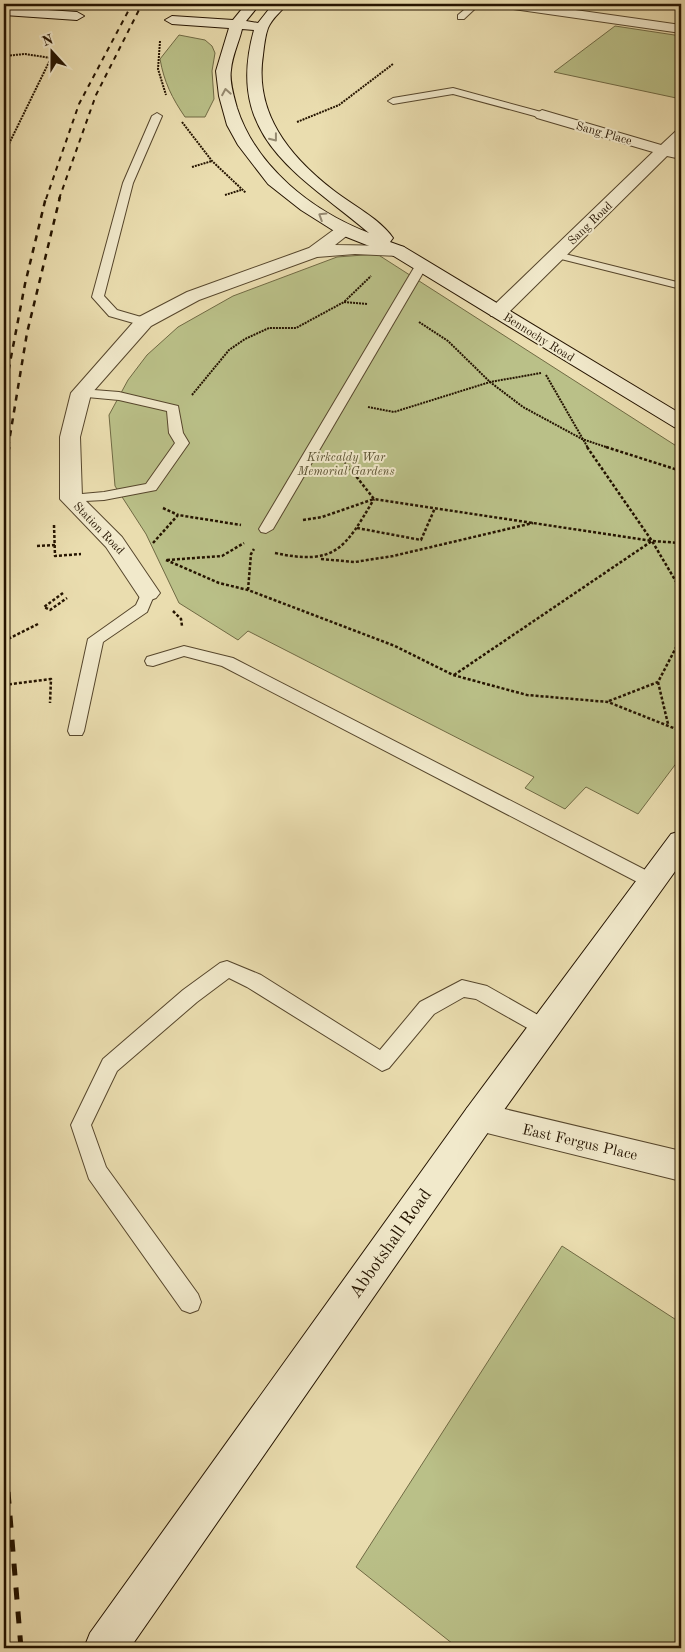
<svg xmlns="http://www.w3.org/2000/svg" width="685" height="1652" font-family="'Old Standard TT',serif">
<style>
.green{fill:#bac088;stroke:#706a44}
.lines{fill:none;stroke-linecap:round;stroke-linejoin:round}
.lane-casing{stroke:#56462c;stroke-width:2}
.street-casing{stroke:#56462c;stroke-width:2}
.secondary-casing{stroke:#251400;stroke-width:2}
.path-far1{stroke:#251400;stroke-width:2;stroke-dasharray:2 1;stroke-linecap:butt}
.path{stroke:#251400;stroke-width:2.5;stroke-dasharray:3 2;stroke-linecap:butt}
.lane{fill:#f1e9cb;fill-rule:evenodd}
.street{fill:#f1e9cb;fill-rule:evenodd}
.secondary{fill:#f1e9cb;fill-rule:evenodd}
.rail-far3{stroke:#251400;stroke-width:2;stroke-dasharray:5 5;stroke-linecap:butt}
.rail-far2{stroke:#251400;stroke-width:2.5;stroke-dasharray:6 6;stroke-linecap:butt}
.rail-far1{stroke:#251400;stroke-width:3;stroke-dasharray:8 8;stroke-linecap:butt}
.rail{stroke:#251400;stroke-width:5;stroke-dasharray:12 12;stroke-linecap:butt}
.oneway{stroke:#958970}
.labels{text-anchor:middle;stroke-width:4;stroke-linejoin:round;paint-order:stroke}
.far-street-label{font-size:12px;fill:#251400;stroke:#f1e9cb}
.far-park-label{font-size:12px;font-style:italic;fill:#595030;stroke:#f1e9cb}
.street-label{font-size:15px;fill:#251400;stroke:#f1e9cb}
.near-street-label{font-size:18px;fill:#251400;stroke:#f1e9cb}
</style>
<rect width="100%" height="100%" fill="#eaddaf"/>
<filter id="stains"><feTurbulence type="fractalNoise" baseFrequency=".004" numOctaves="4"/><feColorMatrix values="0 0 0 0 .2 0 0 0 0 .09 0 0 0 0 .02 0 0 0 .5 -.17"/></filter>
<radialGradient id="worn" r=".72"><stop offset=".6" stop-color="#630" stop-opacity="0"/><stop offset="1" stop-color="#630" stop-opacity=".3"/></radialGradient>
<g class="green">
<path d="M 615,26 L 681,36 L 681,99 L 554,72 Z"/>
<path d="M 179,35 L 205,40 L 212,46 L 215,53 L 212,71 L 214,99 L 205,117 L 185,117 C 172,98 164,82 160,59 Z"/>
<path d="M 377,254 L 681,449 L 681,757 L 638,814 L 586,787 L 565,809 L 525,788 L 534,777 L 248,631 L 238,640 L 179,603 L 146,534 L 115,486 L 109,415 L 128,380 L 147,355 L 178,327 L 233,296 L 337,257 Z"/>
<path d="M 562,1246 L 681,1323 L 681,1648 L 458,1648 L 356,1567 Z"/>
</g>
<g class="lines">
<defs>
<g id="lane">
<path d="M 471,4 L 480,4 L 464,19 L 458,19 L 458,15 Z"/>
<path d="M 453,88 L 545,113 L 547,115 L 542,118 L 453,94 L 393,104 L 388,101 L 393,98 Z"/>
<path d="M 157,113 L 162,116 L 133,183 L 104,296 L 117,310 L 148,319 L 150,322 L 148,325 L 144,326 L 109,316 L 92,297 L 123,183 L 152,116 Z"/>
<path d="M 557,252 L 681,283 L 681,289 L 553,257 L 553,253 Z"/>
<path d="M 421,263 L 427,266 L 273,529 L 266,533 L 261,532 L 259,529 L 415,266 Z"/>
<path d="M 81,389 L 119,392 L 178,406 L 183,433 L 189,443 L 156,490 L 104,500 L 66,502 L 64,499 L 66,496 L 71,495 L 104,492 L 146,484 L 175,443 L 169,433 L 167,411 L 119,400 L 76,396 L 75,393 Z"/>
<path d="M 148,588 L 155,593 L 147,612 L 103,642 L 84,731 L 82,735 L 70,735 L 68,731 L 88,639 L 136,605 L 143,590 Z"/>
<path d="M 184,646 L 233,658 L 659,877 L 662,882 L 659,887 L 653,889 L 647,887 L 222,666 L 184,656 L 153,666 L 147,665 L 145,661 L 147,657 Z"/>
<path d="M 227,961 L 261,975 L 380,1050 L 420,1002 L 462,980 L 487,986 L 552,1023 L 555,1029 L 552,1035 L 545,1038 L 476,999 L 464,997 L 434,1014 L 389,1068 L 382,1071 L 247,987 L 229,978 L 197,1002 L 117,1071 L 91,1125 L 106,1167 L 198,1294 L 201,1302 L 198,1310 L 190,1313 L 182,1310 L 89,1179 L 71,1125 L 103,1059 L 183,990 L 220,963 Z"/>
</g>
<g id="street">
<path d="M 501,4 L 533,4 L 681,25 L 681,33 L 507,8 Z"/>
<path d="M 542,110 L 661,145 L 676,131 L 681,129 L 681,142 L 675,149 L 681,150 L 681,159 L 667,156 L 505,316 L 491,316 L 489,312 L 491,308 L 653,152 L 537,118 L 534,115 Z"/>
<path d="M 345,225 L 351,226 L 354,230 L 335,245 L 398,246 L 404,247 L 407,251 L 404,255 L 398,256 L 355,254 L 317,257 L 199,300 L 151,326 L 91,394 L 80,437 L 82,497 L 122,537 L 160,593 L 156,598 L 148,601 L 140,598 L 106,547 L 60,499 L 60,437 L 71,393 L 137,318 L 187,292 L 309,248 L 339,226 Z"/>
<path d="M 479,1103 L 681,1151 L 681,1181 L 467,1128 L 463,1118 L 467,1108 Z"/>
</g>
<g id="secondary">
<path d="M 246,4 L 260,4 L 246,21 L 258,23 L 273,4 L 287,4 C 281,12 272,18 268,28 C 265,36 264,46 263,55 C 254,113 289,156 333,190 C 352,205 379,218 393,238 L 390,242 L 404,247 L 681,414 L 681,429 L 674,427 L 392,255 L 339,234 L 301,210 L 268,184 L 238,145 L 227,125 L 219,96 L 216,71 L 229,28 L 172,24 L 165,20 L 172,16 L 233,20 ZM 242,29 L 254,30 C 224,138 299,174 369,233 C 312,211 256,167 237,108 C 234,97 229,81 231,70 C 232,56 239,42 242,29 Z"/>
<path d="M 4,7 L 77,12 L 84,16 L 77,20 L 4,15 Z"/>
<path d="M 681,831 L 681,863 L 491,1128 L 130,1648 L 84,1648 L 90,1633 L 467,1108 L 671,834 Z"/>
</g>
</defs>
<use href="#lane" class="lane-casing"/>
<use href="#street" class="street-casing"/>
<use href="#secondary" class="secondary-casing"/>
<g class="path-far1">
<path d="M 160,41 L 158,69 L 166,95"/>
<path d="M 4,56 L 25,54 L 51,58 L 4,154"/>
<path d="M 182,122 L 212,161 L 246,193"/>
<path d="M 297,122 L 339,105 L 393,64"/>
<path d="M 192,167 L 212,161"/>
<path d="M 225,195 L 241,190"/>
<path d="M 367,304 L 344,302 L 371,276"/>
<path d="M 419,322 L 448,341 L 490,382 L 523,407 L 582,439 L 609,448"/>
<path d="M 546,375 L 588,448"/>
<path d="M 192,395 L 229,350 L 245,339 L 269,328 L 296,328 L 344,302"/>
<path d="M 368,407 L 394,412 L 490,382 L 541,373"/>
</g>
<g class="path">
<path d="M 587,447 L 652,541 L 681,590"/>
<path d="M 606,447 L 681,471"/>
<path d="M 341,457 L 374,499 L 652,541"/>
<path d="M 163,508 L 178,515"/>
<path d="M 303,520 L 322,517 L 374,499"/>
<path d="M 54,525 L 55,556 L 81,554"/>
<path d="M 357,528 L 421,540 L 435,508"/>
<path d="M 153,543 L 178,515 L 241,525"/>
<path d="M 37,546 L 55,545"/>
<path d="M 275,553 C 336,566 345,548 374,499"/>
<path d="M 321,559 L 355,562 L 393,556 L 533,523"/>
<path d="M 166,560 L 219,583 L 248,590 L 395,646 L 453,675 L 527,695 L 608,702 L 681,731"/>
<path d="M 167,560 L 222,556 L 244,543"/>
<path d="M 248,590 L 251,554 L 254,549"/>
<path d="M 63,593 L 44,607 L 50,610 L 67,598"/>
<path d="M 173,611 L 181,619 L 182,626"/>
<path d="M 4,641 L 38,624"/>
<path d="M 454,675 L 652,541 L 681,543"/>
<path d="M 658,682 L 668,724"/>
<path d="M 4,685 L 51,679 L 50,703"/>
<path d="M 609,701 L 658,682 L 681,638 L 681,632"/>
</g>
<use href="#lane" class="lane"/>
<use href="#street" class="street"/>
<use href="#secondary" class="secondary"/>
<g class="rail-far3">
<path d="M 46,199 L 79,104 L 132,4"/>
<path d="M 59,199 L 96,95 L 142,4"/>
</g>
<g class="rail-far2">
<path d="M 4,394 L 25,284 L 46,197"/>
<path d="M 8,448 L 27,333 L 60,197"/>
</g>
<path class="rail-far1" d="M 4,481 L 9,447"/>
<path class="rail" d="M 4,1444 L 21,1648"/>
</g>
<defs><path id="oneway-chevron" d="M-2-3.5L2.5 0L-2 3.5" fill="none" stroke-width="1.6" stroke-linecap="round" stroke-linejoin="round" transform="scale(1.25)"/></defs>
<g class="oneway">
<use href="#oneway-chevron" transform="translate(226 92) rotate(-100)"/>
<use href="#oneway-chevron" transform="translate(274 138) rotate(52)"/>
<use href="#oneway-chevron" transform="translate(322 216) rotate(-148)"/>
</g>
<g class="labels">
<g class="far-street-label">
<text transform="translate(604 133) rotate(16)" y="4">Sang Place</text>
<text transform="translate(590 223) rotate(-44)" y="4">Sang Road</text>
<text transform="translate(539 337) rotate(32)" y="4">Bennochy Road</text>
<text transform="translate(99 528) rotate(46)" y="4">Station Road</text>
</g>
<g class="far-park-label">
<text x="346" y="461">Kirkcaldy War<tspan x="346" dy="14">Memorial Gardens</tspan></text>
</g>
<g class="street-label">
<text transform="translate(580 1142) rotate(13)" y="5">East Fergus Place</text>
</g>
<g class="near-street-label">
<text transform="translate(390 1243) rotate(-55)" y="6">Abbotshall Road</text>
</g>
</g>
<rect width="685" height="1652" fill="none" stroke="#eaddaf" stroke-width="20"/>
<rect x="5" y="5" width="675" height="1642" fill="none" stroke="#251400" stroke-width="2.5"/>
<rect x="10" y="10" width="665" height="1632" fill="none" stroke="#251400"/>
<g transform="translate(52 52) rotate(339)" stroke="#f1e9cb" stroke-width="4" paint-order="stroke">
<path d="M0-4L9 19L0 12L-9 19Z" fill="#251400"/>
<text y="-8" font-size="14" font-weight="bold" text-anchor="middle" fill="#251400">N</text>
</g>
<rect width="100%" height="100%" filter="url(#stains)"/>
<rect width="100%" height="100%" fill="url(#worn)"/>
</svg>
